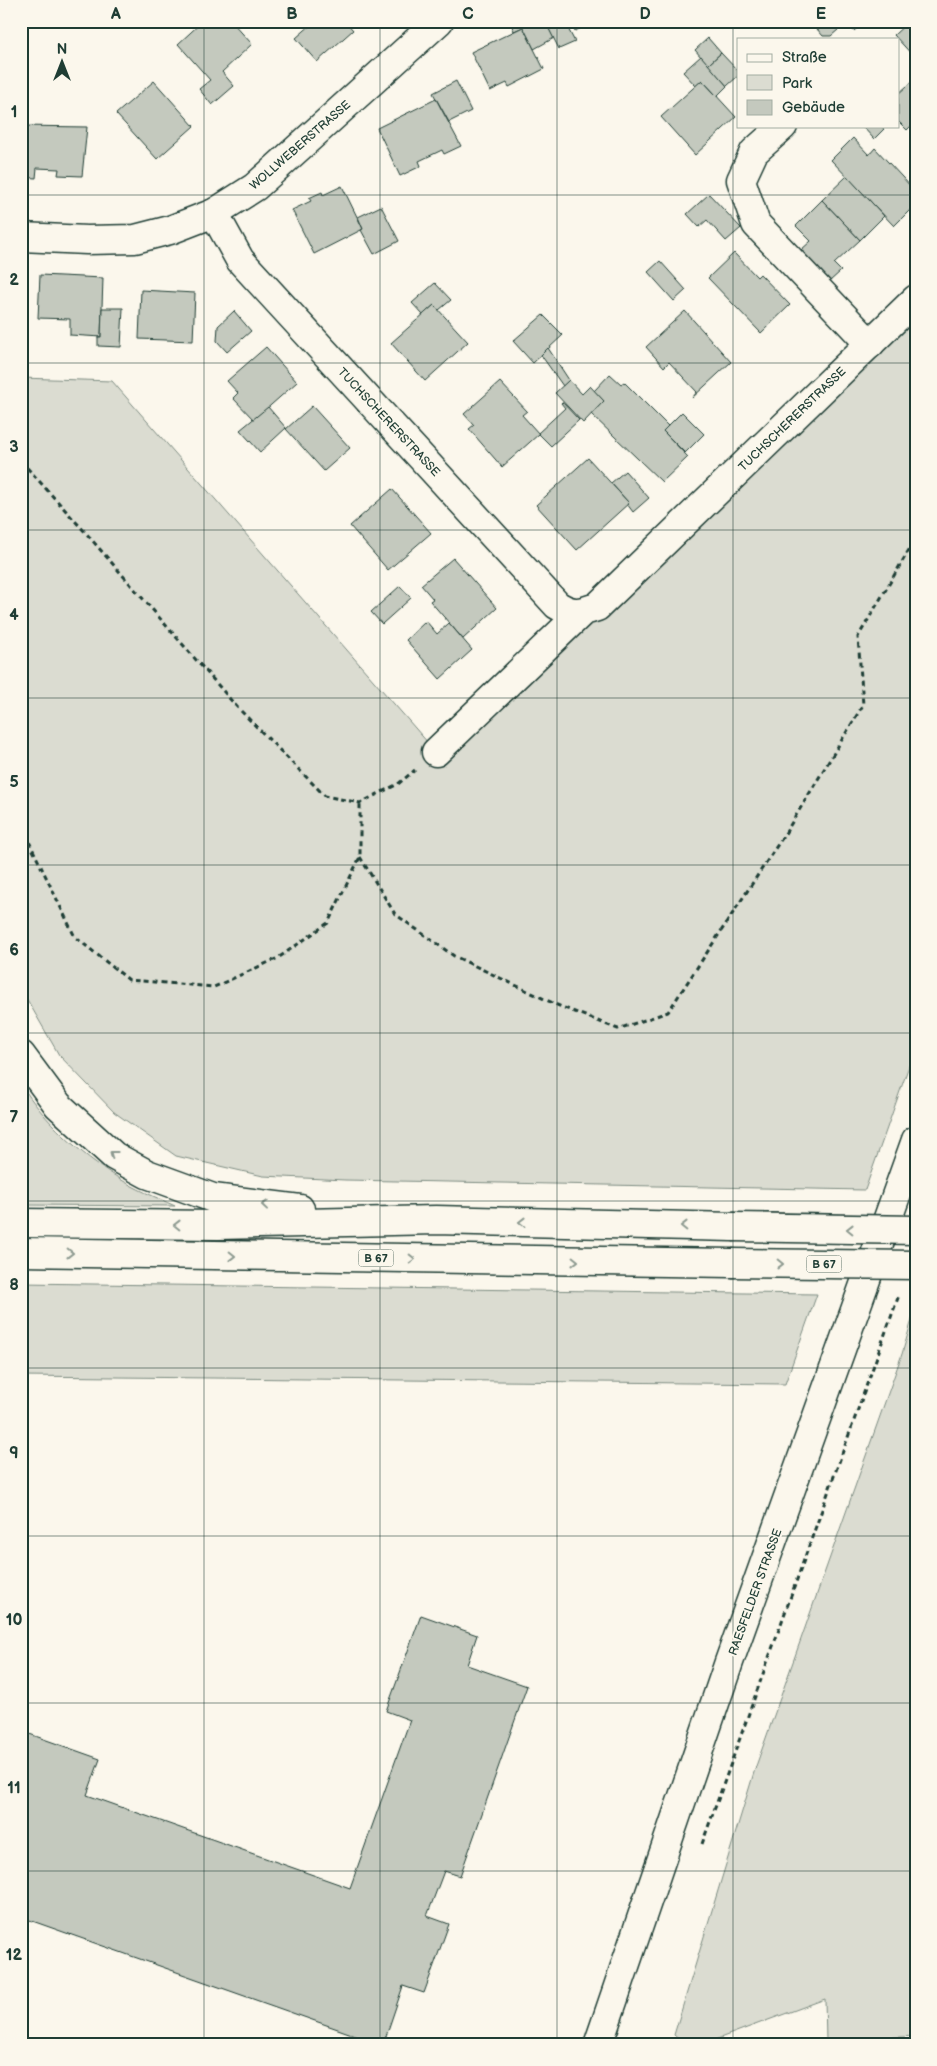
<svg xmlns="http://www.w3.org/2000/svg" width="937" height="2066" font-family="'Balsamiq Sans',sans-serif">
<style>
.green{fill:#dbdcd1;stroke:#7d8c82}
.building{fill:#c4c9be;stroke:#1f3d34}
.lines{fill:none;stroke-linecap:round;stroke-linejoin:round}
.minor-casing{stroke:#1f3d34;stroke-width:31}
.major-casing{stroke:#1f3d34;stroke-width:31}
.highway-casing{stroke:#1f3d34;stroke-width:31}
.path{stroke:#1f3d34;stroke-width:3;stroke-dasharray:5 4;stroke-linecap:butt}
.minor{stroke:#fbf7ec;stroke-width:28}
.major{stroke:#fbf7ec;stroke-width:28}
.highway{stroke:#fbf7ec;stroke-width:28}
.highway-bridge-casing{stroke:#1f3d34;stroke-width:31;stroke-linecap:butt}
.highway-bridge{stroke:#fbf7ec;stroke-width:28}
.oneway{stroke:#8d9a90}
.grid{fill:none;stroke:#1f3d34;stroke-width:1;stroke-opacity:0.55}
.labels{text-anchor:middle;stroke-width:4;stroke-linejoin:round;paint-order:stroke}
.shield{fill:#fbf7ec;stroke:#61756b;stroke-width:1}
.shield-label{font-size:11px;font-weight:bold;fill:#1f3d34}
.street-label{font-size:12px;fill:#1f3d34;stroke:#fbf7ec}
.neatline{fill:none;stroke:#1f3d34;stroke-width:2}
.grid-label{font-size:16px;text-anchor:middle;font-weight:bold;fill:#1f3d34}
</style>
<rect width="100%" height="100%" fill="#fbf7ec"/>
<filter id="ink" filterUnits="userSpaceOnUse"><feTurbulence type="fractalNoise" baseFrequency=".02" numOctaves="2"/><feDisplacementMap in="SourceGraphic" scale="10" xChannelSelector="R" yChannelSelector="G"/><feConvolveMatrix kernelMatrix="1 2 1 2 8 2 1 2 1" color-interpolation-filters="sRGB"/></filter>
<g filter="url(#ink)">
<g class="green">
<path d="M 916,312 L 916,1046 L 865,1190 L 345,1180 L 263,1176 L 176,1156 L 114,1112 L 59,1055 L 21,989 L 21,378 L 112,381 L 436,752 Z"/>
<path d="M 21,1084 C 44,1121 80,1154 117,1177 C 135,1189 156,1197 175,1206 L 21,1205 Z"/>
<path d="M 21,1283 L 817,1294 L 785,1384 L 21,1376 Z"/>
<path d="M 916,1306 L 916,2036 L 826,2041 L 825,1999 L 701,2045 L 685,2045 L 674,2035 L 755,1769 L 902,1354 Z"/>
</g>
<g class="building">
<path d="M 203,21 L 231,21 L 252,44 L 222,72 L 234,86 L 212,105 L 199,89 L 210,80 L 178,44 Z"/>
<path d="M 309,21 L 345,21 L 353,30 L 317,62 L 296,38 L 312,24 Z"/>
<path d="M 517,21 L 545,21 L 554,38 L 534,49 L 523,27 L 514,31 L 511,24 Z"/>
<path d="M 545,21 L 564,21 L 575,42 L 559,49 Z"/>
<path d="M 570,21 L 596,21 L 575,31 Z"/>
<path d="M 810,21 L 865,21 L 854,31 L 846,23 L 831,36 L 823,36 Z"/>
<path d="M 908,22 L 916,30 L 915,58 L 894,35 Z"/>
<path d="M 523,27 L 544,69 L 509,87 L 507,83 L 490,91 L 471,52 Z"/>
<path d="M 708,38 L 721,53 L 708,65 L 695,50 Z"/>
<path d="M 721,53 L 738,71 L 738,76 L 727,86 L 708,65 Z"/>
<path d="M 701,56 L 727,86 L 717,96 L 702,80 L 696,86 L 683,72 Z"/>
<path d="M 916,78 L 916,128 L 912,125 L 907,130 L 898,121 L 898,94 Z"/>
<path d="M 702,80 L 736,117 L 695,155 L 661,117 Z"/>
<path d="M 154,81 L 194,126 L 157,159 L 116,114 Z"/>
<path d="M 456,81 L 471,111 L 449,122 L 433,93 Z"/>
<path d="M 436,99 L 461,146 L 444,154 L 442,150 L 419,161 L 421,166 L 400,176 L 377,128 Z"/>
<path d="M 21,126 L 87,127 L 82,176 L 58,175 L 59,169 L 37,168 L 36,178 L 21,177 Z"/>
<path d="M 862,126 L 881,126 L 884,129 L 874,139 Z"/>
<path d="M 853,138 L 869,155 L 875,148 L 915,191 L 915,205 L 894,226 L 831,160 Z"/>
<path d="M 847,176 L 884,216 L 860,240 L 822,200 Z"/>
<path d="M 342,186 L 363,229 L 314,254 L 292,210 L 311,201 L 309,198 L 322,192 L 323,195 Z"/>
<path d="M 709,194 L 741,228 L 726,241 L 707,220 L 699,227 L 687,214 Z"/>
<path d="M 822,200 L 860,240 L 834,264 L 841,271 L 829,282 L 801,250 L 811,241 L 796,226 Z"/>
<path d="M 381,206 L 399,241 L 374,254 L 361,230 L 363,229 L 358,217 Z"/>
<path d="M 734,253 L 757,277 L 760,274 L 790,305 L 761,333 L 708,278 Z"/>
<path d="M 660,261 L 686,290 L 674,301 L 648,272 Z"/>
<path d="M 40,275 L 103,278 L 101,337 L 70,335 L 70,319 L 38,318 Z"/>
<path d="M 435,283 L 451,300 L 439,310 L 434,305 L 423,315 L 412,303 Z"/>
<path d="M 141,290 L 195,293 L 193,341 L 139,339 Z"/>
<path d="M 434,305 L 468,342 L 425,381 L 391,343 Z"/>
<path d="M 102,308 L 123,308 L 121,347 L 98,346 L 98,337 L 101,337 Z"/>
<path d="M 234,311 L 251,331 L 227,352 L 217,341 L 218,326 Z"/>
<path d="M 685,311 L 731,362 L 692,398 L 697,392 L 669,362 L 664,367 L 646,347 Z"/>
<path d="M 543,315 L 563,335 L 533,363 L 513,341 Z"/>
<path d="M 266,347 L 297,382 L 254,420 L 233,398 L 238,393 L 227,381 Z"/>
<path d="M 548,348 L 569,380 L 563,386 L 541,355 Z"/>
<path d="M 610,374 L 621,384 L 624,382 L 668,426 L 663,431 L 688,457 L 662,482 L 591,414 L 604,401 L 594,391 Z"/>
<path d="M 569,380 L 582,394 L 590,386 L 604,401 L 583,423 L 555,393 Z"/>
<path d="M 500,382 L 527,411 L 522,415 L 539,434 L 502,467 L 469,429 L 474,425 L 464,414 Z"/>
<path d="M 562,402 L 579,420 L 551,446 L 538,433 L 565,408 L 561,403 Z"/>
<path d="M 312,406 L 350,448 L 324,471 L 286,429 Z"/>
<path d="M 268,407 L 286,428 L 260,452 L 240,430 Z"/>
<path d="M 682,412 L 704,434 L 685,453 L 663,431 Z"/>
<path d="M 588,458 L 629,503 L 577,550 L 536,505 Z"/>
<path d="M 625,471 L 649,498 L 633,512 L 627,504 L 629,503 L 611,483 Z"/>
<path d="M 392,489 L 431,533 L 388,570 L 350,526 Z"/>
<path d="M 453,558 L 497,608 L 463,639 L 430,601 L 433,599 L 421,585 Z"/>
<path d="M 400,586 L 411,598 L 382,624 L 371,612 Z"/>
<path d="M 426,621 L 437,634 L 449,623 L 472,650 L 440,679 L 406,640 Z"/>
<path d="M 421,1615 L 477,1635 L 467,1665 L 527,1686 L 460,1876 L 444,1871 L 427,1916 L 449,1924 L 424,1993 L 403,1986 L 383,2045 L 21,1917 L 21,1731 L 100,1759 L 87,1795 L 350,1888 L 410,1720 L 386,1711 Z"/>
</g>
<g class="lines">
<defs>
<g id="minor">
<path d="M 783,126 L 754,152 L 741,180 L 756,224 L 870,344"/>
<path d="M 214,213 L 240,260 L 557,605 C 573,615 579,613 597,607 L 916,299"/>
<path d="M 21,237 L 87,240 L 135,239 L 170,230 L 214,213 L 255,187 L 439,21"/>
<path d="M 436,752 L 582,612"/>
</g>
<path id="major" d="M 598,2045 L 729,1662 L 916,1140"/>
<g id="highway">
<path d="M 21,1055 L 58,1105 L 114,1156 L 147,1174 L 213,1198 L 300,1209"/>
<path d="M 21,1223 L 218,1225 L 436,1220 L 733,1227"/>
<path d="M 21,1252 L 732,1263"/>
</g>
</defs>
<use href="#minor" class="minor-casing"/>
<use href="#major" class="major-casing"/>
<use href="#highway" class="highway-casing"/>
<g class="path">
<path d="M 21,461 L 85,532 L 237,707 L 325,796 L 360,803 L 398,784 L 415,770"/>
<path d="M 21,825 L 75,937 L 129,980 L 214,987 L 278,958 L 328,923 L 360,857 L 360,803"/>
<path d="M 360,857 L 395,914 L 454,956 L 557,1005 L 618,1029 L 668,1012 L 786,832 L 863,705 L 858,637 L 916,538"/>
<path d="M 702,1844 L 899,1295"/>
</g>
<use href="#minor" class="minor"/>
<use href="#major" class="major"/>
<use href="#highway" class="highway"/>
<defs>
<g id="highway-bridge">
<path d="M 733,1227 L 916,1230"/>
<path d="M 732,1263 L 916,1265"/>
</g>
</defs>
<use href="#highway-bridge" class="highway-bridge-casing"/>
<use href="#highway-bridge" class="highway-bridge"/>
</g>
<defs><path id="oneway-chevron" d="M-2-3.5L2.5 0L-2 3.5" fill="none" stroke-width="1.6" stroke-linecap="round" stroke-linejoin="round" transform="scale(1.25)"/></defs>
<g class="oneway">
<use href="#oneway-chevron" transform="translate(113 1154) rotate(-143)"/>
<use href="#oneway-chevron" transform="translate(265 1205) rotate(-174)"/>
<use href="#oneway-chevron" transform="translate(522 1222) rotate(-179)"/>
<use href="#oneway-chevron" transform="translate(177 1225) rotate(-179)"/>
<use href="#oneway-chevron" transform="translate(684 1226) rotate(-179)"/>
<use href="#oneway-chevron" transform="translate(850 1229) rotate(-179)"/>
<use href="#oneway-chevron" transform="translate(70 1253) rotate(1)"/>
<use href="#oneway-chevron" transform="translate(232 1256) rotate(1)"/>
<use href="#oneway-chevron" transform="translate(412 1259) rotate(1)"/>
<use href="#oneway-chevron" transform="translate(575 1261) rotate(1)"/>
<use href="#oneway-chevron" transform="translate(780 1264) rotate(1)"/>
</g>
</g>
<path class="grid" d="M 204,21 L 204,2045M 380,21 L 380,2045M 557,21 L 557,2045M 733,21 L 733,2045M 21,195 L 916,195M 21,363 L 916,363M 21,530 L 916,530M 21,698 L 916,698M 21,865 L 916,865M 21,1033 L 916,1033M 21,1201 L 916,1201M 21,1368 L 916,1368M 21,1536 L 916,1536M 21,1703 L 916,1703M 21,1871 L 916,1871"/>
<g class="labels">
<g class="shield">
<rect x="358.5" y="1249.5" width="35" height="17" rx="4"/>
<rect x="806.5" y="1255.5" width="35" height="17" rx="4"/>
</g>
<g class="shield-label">
<text x="376" y="1262">B 67</text>
<text x="824" y="1268">B 67</text>
</g>
<g class="street-label">
<text transform="translate(300 145) rotate(-41)" y="4">WOLLWEBERSTRASSE</text>
<text transform="translate(792 419) rotate(-44)" y="4">TUCHSCHERERSTRASSE</text>
<text transform="translate(389 422) rotate(47)" y="4">TUCHSCHERERSTRASSE</text>
<text transform="translate(755 1592) rotate(-70)" y="4">RAESFELDER STRASSE</text>
</g>
</g>
<rect width="937" height="2066" fill="none" stroke="#fbf7ec" stroke-width="55"/>
<rect x="737" y="38" width="162" height="90" fill="#fbf7ec" stroke="#a3ada2"/>
<rect x="747" y="54" width="25" height="8" fill="#fbf7ec" stroke="#a3ada2"/>
<text x="782" y="62" font-size="15" fill="#1f3d34">Straße</text>
<rect x="747" y="75" width="25" height="15" fill="#dbdcd1" stroke="#a3ada2"/>
<text x="782" y="88" font-size="15" fill="#1f3d34">Park</text>
<rect x="747" y="100" width="25" height="15" fill="#c4c9be" stroke="#a3ada2"/>
<text x="782" y="112" font-size="15" fill="#1f3d34">Gebäude</text>
<g transform="translate(62 62)" stroke="#fbf7ec" stroke-width="4" paint-order="stroke">
<path d="M0-4L9 19L0 12L-9 19Z" fill="#1f3d34"/>
<text y="-8" font-size="14" font-weight="bold" text-anchor="middle" fill="#1f3d34">N</text>
</g>
<rect x="28" y="28" width="882" height="2010" class="neatline"/>
<g class="grid-label">
<text x="116" y="19">A</text>
<text x="292" y="19">B</text>
<text x="468" y="19">C</text>
<text x="645" y="19">D</text>
<text x="821" y="19">E</text>
<text x="14" y="117">1</text>
<text x="14" y="285">2</text>
<text x="14" y="452">3</text>
<text x="14" y="620">4</text>
<text x="14" y="787">5</text>
<text x="14" y="955">6</text>
<text x="14" y="1122">7</text>
<text x="14" y="1290">8</text>
<text x="14" y="1458">9</text>
<text x="14" y="1625">10</text>
<text x="14" y="1793">11</text>
<text x="14" y="1960">12</text>
</g>
</svg>
